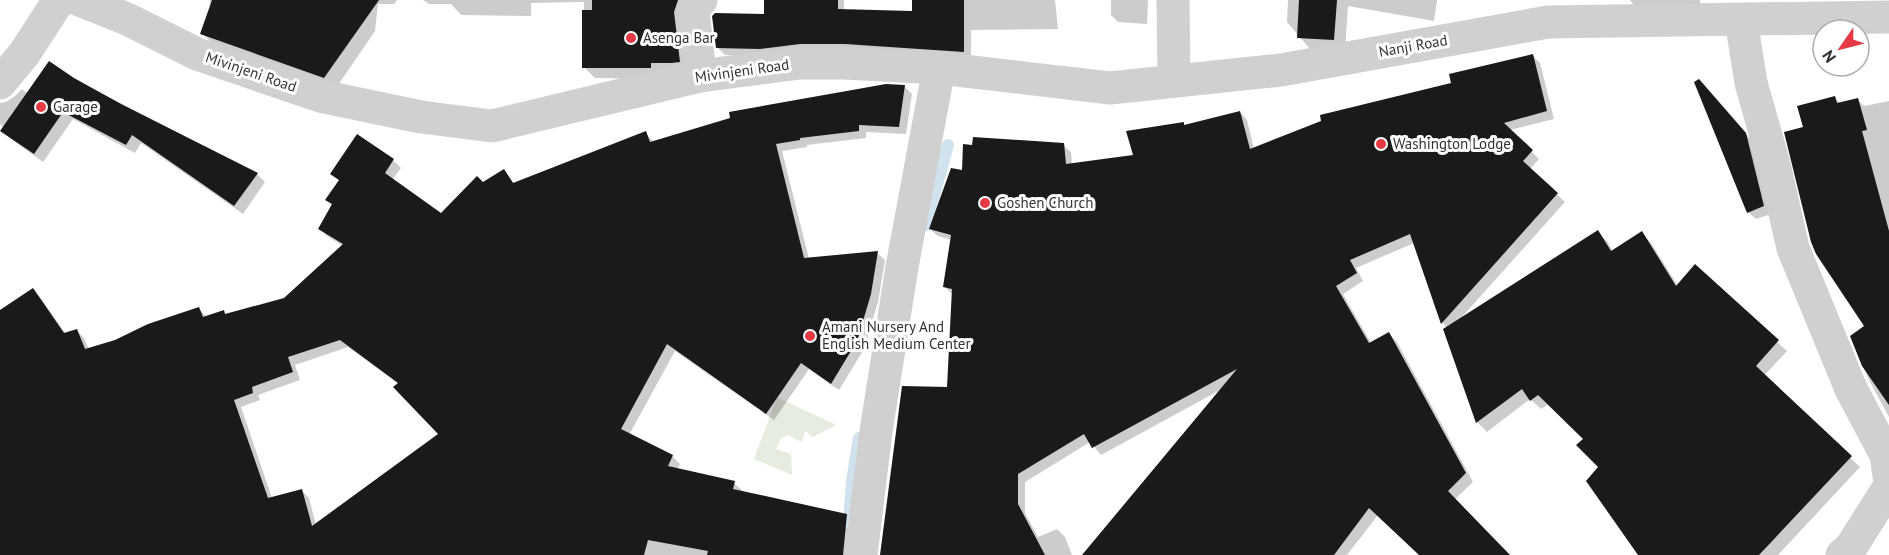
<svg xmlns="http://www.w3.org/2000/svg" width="1889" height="555" font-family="'PT Sans',sans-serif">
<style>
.green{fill:#e6ecdf}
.shadow{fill:#0003;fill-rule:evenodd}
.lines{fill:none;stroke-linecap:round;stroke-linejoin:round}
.stream{stroke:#cfe2ee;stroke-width:12}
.building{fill:#1a1a1a;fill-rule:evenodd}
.street{stroke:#d0d0d0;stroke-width:33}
.poi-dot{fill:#e63946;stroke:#fff;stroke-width:2}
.labels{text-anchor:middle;stroke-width:6;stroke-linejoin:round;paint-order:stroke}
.poi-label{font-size:15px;fill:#333;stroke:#fff;text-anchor:start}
.street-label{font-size:15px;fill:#333;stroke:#fff}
</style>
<rect width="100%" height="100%" fill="#fff"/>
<path class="green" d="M 777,397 L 836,425 L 813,437 L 805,431 L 802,442 L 788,435 L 781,438 L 776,449 L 791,454 L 792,475 L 754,459 Z"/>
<g class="shadow">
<path d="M 210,0 L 397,0 L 394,4 L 378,4 L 375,31 L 336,88 L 213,44 L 202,33 L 210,9 Z"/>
<path d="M 423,0 L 689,0 L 690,72 L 662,79 L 595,78 L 584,67 L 584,2 L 531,3 L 531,16 L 461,15 L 451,4 L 429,4 Z"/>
<path d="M 766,0 L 844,0 L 844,11 L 914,12 L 914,0 L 1055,0 L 1058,29 L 971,30 L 971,59 L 725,55 L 717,47 L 766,16 Z"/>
<path d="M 1111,0 L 1148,0 L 1147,24 L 1118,22 L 1111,15 Z"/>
<path d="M 1288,0 L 1437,0 L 1434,21 L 1348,6 L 1345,51 L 1310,49 L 1287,22 Z"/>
<path d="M 1630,0 L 1700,0 L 1700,8 L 1637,9 Z"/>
<path d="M 1532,55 L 1540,63 L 1554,119 L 1510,130 L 1539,159 L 1530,169 L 1565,202 L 1461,318 L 1597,232 L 1607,241 L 1613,251 L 1641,233 L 1651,243 L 1678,286 L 1695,267 L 1787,351 L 1764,376 L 1860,467 L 1778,555 L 1640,555 L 1600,467 L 1585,439 L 1549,404 L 1541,409 L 1530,399 L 1487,432 L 1478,423 L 1445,329 L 1447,328 L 1443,323 L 1414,243 L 1356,268 L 1363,281 L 1343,294 L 1371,343 L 1389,334 L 1397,342 L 1473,482 L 1454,500 L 1492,555 L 1417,555 L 1419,554 L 1378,515 L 1347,555 L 1084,555 L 1222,389 L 1101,455 L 1090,442 L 1025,482 L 1025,513 L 1038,537 L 1057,529 L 1065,537 L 1072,555 L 881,555 L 948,389 L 953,295 L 945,287 L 952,240 L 938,236 L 930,229 L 963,172 L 1063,145 L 1071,152 L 1072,165 L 1135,156 L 1183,124 L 1186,126 L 1240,112 L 1247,120 L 1254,149 L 1453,84 Z"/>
<path d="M 74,79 L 257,174 L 265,182 L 243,214 L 141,143 L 135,153 L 73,119 L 43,162 L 11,139 L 2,130 L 4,128 L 0,124 L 0,103 L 6,102 L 15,96 L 22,89 L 28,94 Z"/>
<path d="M 904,86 L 912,94 L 906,134 L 866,132 L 866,138 L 807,145 L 807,147 L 782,151 L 809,259 L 877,253 L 885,260 L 878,302 L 864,349 L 839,390 L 809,369 L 774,420 L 675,351 L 629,435 L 672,456 L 680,464 L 677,470 L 734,483 L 742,490 L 741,493 L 846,516 L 854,523 L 850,555 L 0,555 L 0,312 L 33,290 L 40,297 L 66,334 L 77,331 L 84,338 L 89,350 L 116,342 L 199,309 L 206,316 L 223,312 L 227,315 L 285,299 L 343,246 L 327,236 L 320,228 L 333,205 L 327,200 L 340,181 L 332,174 L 393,160 L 401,168 L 392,180 L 441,215 L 504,171 L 515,184 L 645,133 L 654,142 ZM 348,347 L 399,384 L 440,435 L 316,525 L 309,498 L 301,490 L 272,498 L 241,407 L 260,400 L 258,395 L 300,380 L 295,365 Z"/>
<path d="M 1706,88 L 1753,142 L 1771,214 L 1756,219 L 1748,212 Z"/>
<path d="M 1835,98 L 1841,104 L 1858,100 L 1864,106 L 1889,101 L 1889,417 L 1869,380 L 1851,337 L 1867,326 L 1805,128 Z"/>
</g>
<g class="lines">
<g class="stream">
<path d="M 926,225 L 948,145"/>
<path d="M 849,522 L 852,481 L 859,438"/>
</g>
</g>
<g class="building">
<path d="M 212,0 L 379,0 L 324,78 L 200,34 Z"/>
<path d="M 592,0 L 678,0 L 674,12 L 680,62 L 672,63 L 651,63 L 651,68 L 582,68 L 582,10 L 592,10 Z"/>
<path d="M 764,0 L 838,0 L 838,9 L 912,11 L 912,0 L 964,0 L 964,52 L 845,44 L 800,44 L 760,49 L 716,48 L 712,16 L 715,13 L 764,14 Z"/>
<path d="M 1299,0 L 1337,0 L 1334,40 L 1297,38 Z"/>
<path d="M 1533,54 L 1547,111 L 1504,123 L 1533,150 L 1523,161 L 1558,193 L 1441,324 L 1410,234 L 1350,260 L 1357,273 L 1336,286 L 1369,343 L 1389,332 L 1466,473 L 1448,491 L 1510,555 L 1419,555 L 1369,508 L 1334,555 L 1082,555 L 1237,369 L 1092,448 L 1084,434 L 1018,474 L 1018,504 L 1045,555 L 880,555 L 902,386 L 947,387 L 952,289 L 943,287 L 951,235 L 929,229 L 951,168 L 962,170 L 963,144 L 972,145 L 973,137 L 1064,143 L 1066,164 L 1133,155 L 1126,131 L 1184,122 L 1184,125 L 1240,111 L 1250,149 L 1321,121 L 1320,115 L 1451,83 L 1449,74 Z"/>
<path d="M 49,61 L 74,78 L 121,104 L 258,173 L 234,206 L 132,135 L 126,145 L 63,112 L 34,154 L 0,131 Z"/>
<path d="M 1699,79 L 1746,133 L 1764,206 L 1747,213 L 1694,82 Z"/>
<path d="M 886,84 L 905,85 L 899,127 L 859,125 L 859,131 L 800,138 L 800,140 L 776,144 L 804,258 L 878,251 L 871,294 L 857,341 L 831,384 L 801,363 L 766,414 L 667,344 L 621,429 L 673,455 L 668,466 L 735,481 L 733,489 L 847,514 L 843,555 L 707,555 L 708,551 L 648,540 L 644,555 L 0,555 L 0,310 L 33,288 L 64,333 L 77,329 L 85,349 L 115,340 L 148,324 L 199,307 L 203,317 L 224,310 L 225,314 L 284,298 L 343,244 L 318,229 L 332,204 L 325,200 L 339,180 L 330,174 L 357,134 L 394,159 L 385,173 L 441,213 L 477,176 L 483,182 L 504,169 L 513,183 L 646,131 L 650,142 L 730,118 L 729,112 ZM 340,340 L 398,383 L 393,387 L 438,434 L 312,526 L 302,489 L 268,498 L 234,400 L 253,393 L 252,387 L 293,372 L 288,357 Z"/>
<path d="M 1835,96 L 1837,103 L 1858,98 L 1867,130 L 1862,131 L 1889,231 L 1889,405 L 1862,366 L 1850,336 L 1864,326 L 1816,254 L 1811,242 L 1784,132 L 1803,127 L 1797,106 Z"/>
<path d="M 1598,230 L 1611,251 L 1642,231 L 1676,286 L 1695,264 L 1779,340 L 1756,366 L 1852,456 L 1759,555 L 1638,555 L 1586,481 L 1598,467 L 1576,445 L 1583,439 L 1538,395 L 1530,401 L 1522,389 L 1476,423 L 1443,329 Z"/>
</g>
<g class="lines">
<g class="street">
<path d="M 79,0 L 127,19 L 197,54 L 320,96 L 421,117 L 492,126 L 700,76 L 800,63 L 845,63 L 939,68 L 1110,88 L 1281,70 L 1548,22 L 1889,17"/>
<path d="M 1173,0 L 1174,81"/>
<path d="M 1741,20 L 1751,83 L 1774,164 L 1793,248 L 1851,389 L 1886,455 L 1889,476"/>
<path d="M 700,76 L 693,10 L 701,0"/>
<path d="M 0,83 L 24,54 L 59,0"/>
<path d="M 861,555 L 876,431 L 902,267 L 939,68"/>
<path d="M 1842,555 L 1851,547 L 1889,487"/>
</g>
</g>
<g class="poi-dot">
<circle cx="631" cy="38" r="6"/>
<circle cx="41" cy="107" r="6"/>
<circle cx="1381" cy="144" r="6"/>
<circle cx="985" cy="203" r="6"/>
<circle cx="810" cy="336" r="6"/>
</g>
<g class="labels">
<g class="poi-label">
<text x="643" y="43">Asenga Bar</text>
<text x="53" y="112">Garage</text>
<text x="1393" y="149">Washington Lodge</text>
<text x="997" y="208">Goshen Church</text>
<text x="822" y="332">Amani Nursery And<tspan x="822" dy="17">English Medium Center</tspan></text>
</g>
<g class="street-label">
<text transform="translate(1413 46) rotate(-10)" y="5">Nanji Road</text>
<text transform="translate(742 71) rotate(-8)" y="5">Mivinjeni Road</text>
<text transform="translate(251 72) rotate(19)" y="5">Mivinjeni Road</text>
</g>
</g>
<g transform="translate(1841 48) rotate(235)"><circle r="28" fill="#ffffff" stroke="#adadad" stroke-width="1.5"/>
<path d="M0-4.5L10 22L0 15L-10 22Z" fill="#e63946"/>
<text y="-9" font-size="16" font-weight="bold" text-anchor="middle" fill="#333333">N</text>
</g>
</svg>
